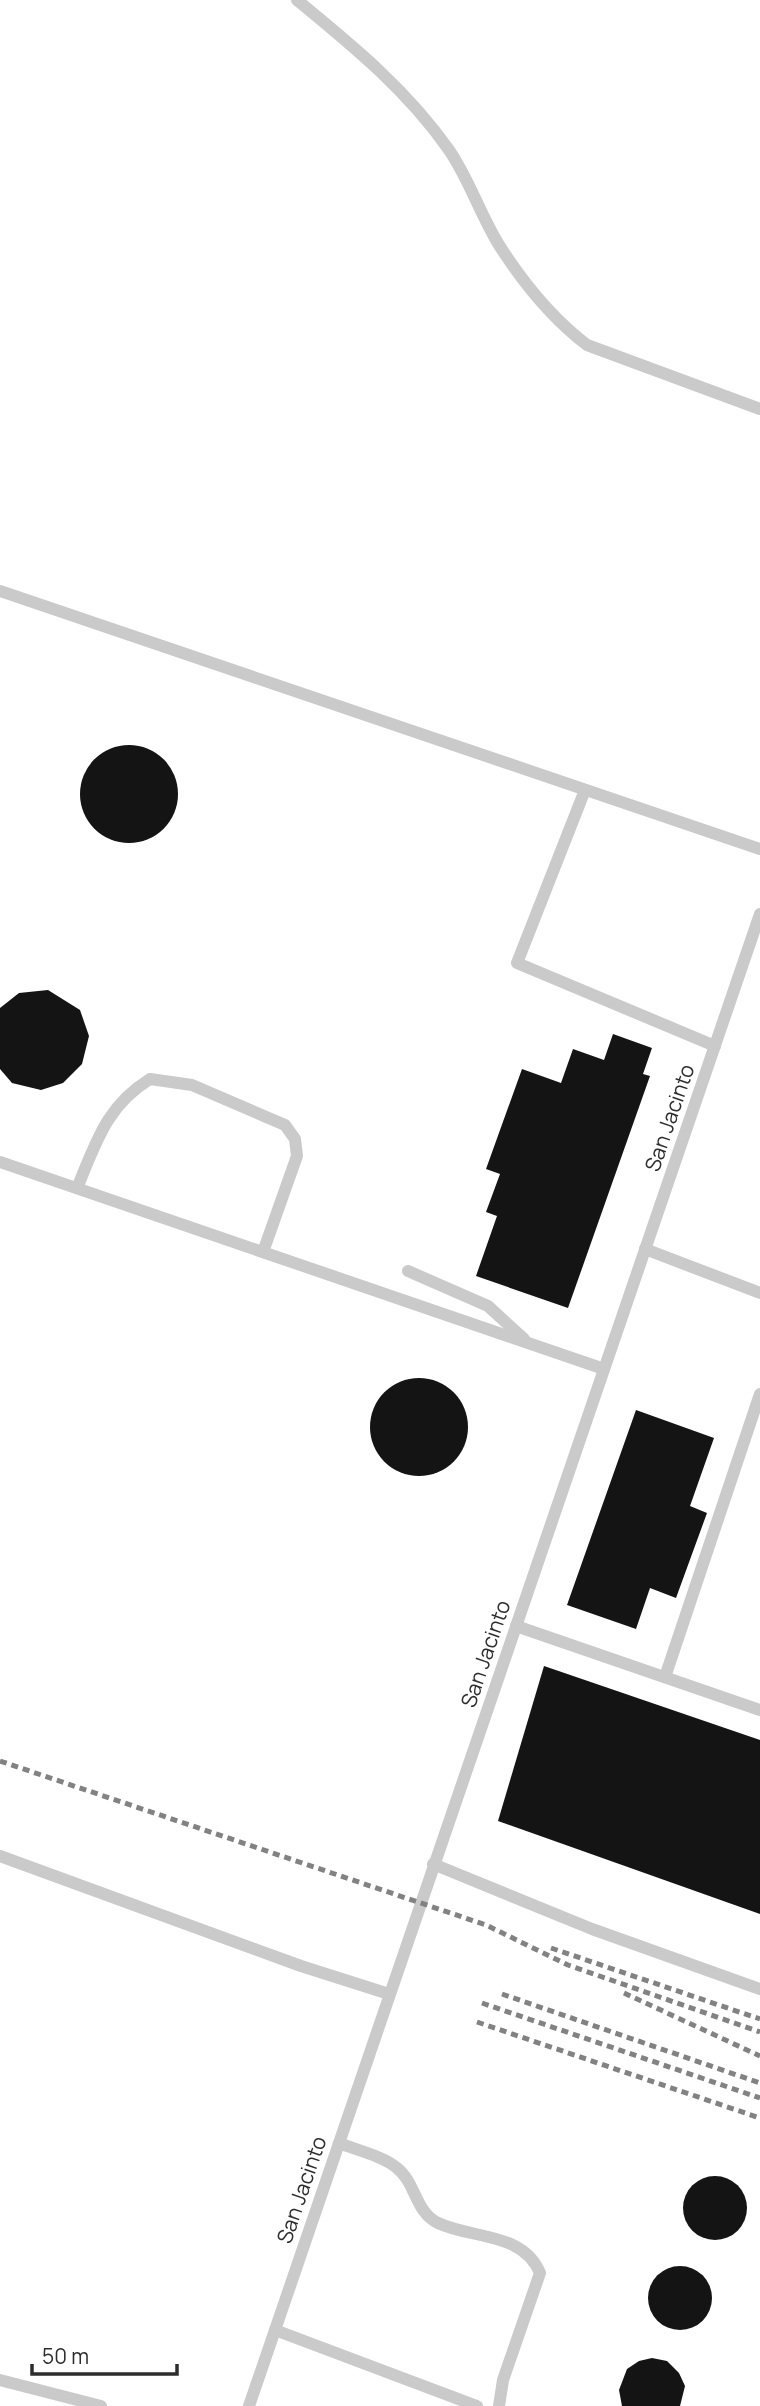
<svg xmlns="http://www.w3.org/2000/svg" width="760" height="2406" font-family="Manrope,sans-serif">
<style>
.building{fill:#141414}
.lines{fill:none;stroke-linecap:round;stroke-linejoin:round}
.service{stroke:#cacaca;stroke-width:12}
.rail{stroke:#828282;stroke-width:5;stroke-dasharray:7 5;stroke-linecap:butt}
.labels{text-anchor:middle;stroke-width:7;stroke-linejoin:round;paint-order:stroke}
.street-label{font-size:21px;fill:#2d2d2d;stroke:#fff}
</style>
<rect width="100%" height="100%" fill="#fff"/>
<g class="building">
<circle cx="129" cy="794" r="49"/>
<path d="M 48,990 L 80,1010 L 89,1036 L 82,1064 L 63,1083 L 41,1090 L 12,1083 L 0,1069 L 0,1008 L 19,993 Z"/>
<path d="M 613,1034 L 652,1048 L 643,1074 L 650,1076 L 568,1308 L 476,1276 L 497,1216 L 486,1212 L 500,1174 L 486,1169 L 522,1069 L 561,1083 L 573,1049 L 604,1060 Z"/>
<circle cx="419" cy="1427" r="49"/>
<path d="M 636,1410 L 714,1438 L 690,1506 L 707,1513 L 676,1598 L 650,1588 L 636,1629 L 567,1605 Z"/>
<path d="M 544,1666 L 760,1740 L 760,1914 L 498,1821 Z"/>
<circle cx="715" cy="2208" r="32"/>
<circle cx="680" cy="2298" r="32"/>
<path d="M 652,2358 L 667,2361 L 679,2373 L 685,2386 L 680,2406 L 622,2406 L 619,2390 L 627,2369 L 639,2361 Z"/>
</g>
<g class="lines">
<g class="service">
<path d="M 297,0 C 353,46 407,90 449,150 C 469,179 480,214 499,245 C 522,281 553,319 587,345 L 760,409"/>
<path d="M 0,591 L 760,849"/>
<path d="M 585,790 L 517,963 L 715,1046"/>
<path d="M 0,1162 L 604,1369"/>
<path d="M 77,1188 C 96,1143 106,1106 150,1079 L 192,1085 L 285,1125 L 295,1139 L 297,1156 L 263,1252"/>
<path d="M 645,1249 L 760,1293"/>
<path d="M 408,1271 L 488,1306 L 524,1339"/>
<path d="M 516,1626 L 760,1710"/>
<path d="M 665,1677 L 760,1394"/>
<path d="M 0,1856 L 301,1966 L 389,1994"/>
<path d="M 433,1864 L 592,1929 L 760,1989"/>
<path d="M 339,2143 C 356,2150 383,2156 397,2168 C 416,2183 415,2212 438,2223 C 472,2239 523,2232 540,2273 L 503,2380 L 499,2406"/>
<path d="M 275,2330 L 477,2406"/>
<path d="M 0,2380 L 101,2406"/>
<path d="M 249,2406 L 760,914"/>
</g>
<g class="rail">
<path d="M 0,1761 L 486,1925 L 568,1965 L 760,2032"/>
<path d="M 551,1948 L 760,2019"/>
<path d="M 624,1993 L 760,2056"/>
<path d="M 502,1994 L 760,2083"/>
<path d="M 482,2003 L 760,2098"/>
<path d="M 477,2022 L 760,2118"/>
</g>
</g>
<g class="labels">
<g class="street-label">
<text transform="translate(670 1118) rotate(-71)" y="7">San Jacinto</text>
<text transform="translate(486 1654) rotate(-71)" y="7">San Jacinto</text>
<text transform="translate(302 2190) rotate(-71)" y="7">San Jacinto</text>
</g>
</g>
<path d="M32 2364v10h145v-10" fill="none" stroke="#2d2d2d" stroke-width="3.5"/>
<text x="42" y="2364" font-size="21" fill="#2d2d2d" stroke="#ffffff" stroke-width="5" paint-order="stroke">50 m</text>
</svg>
